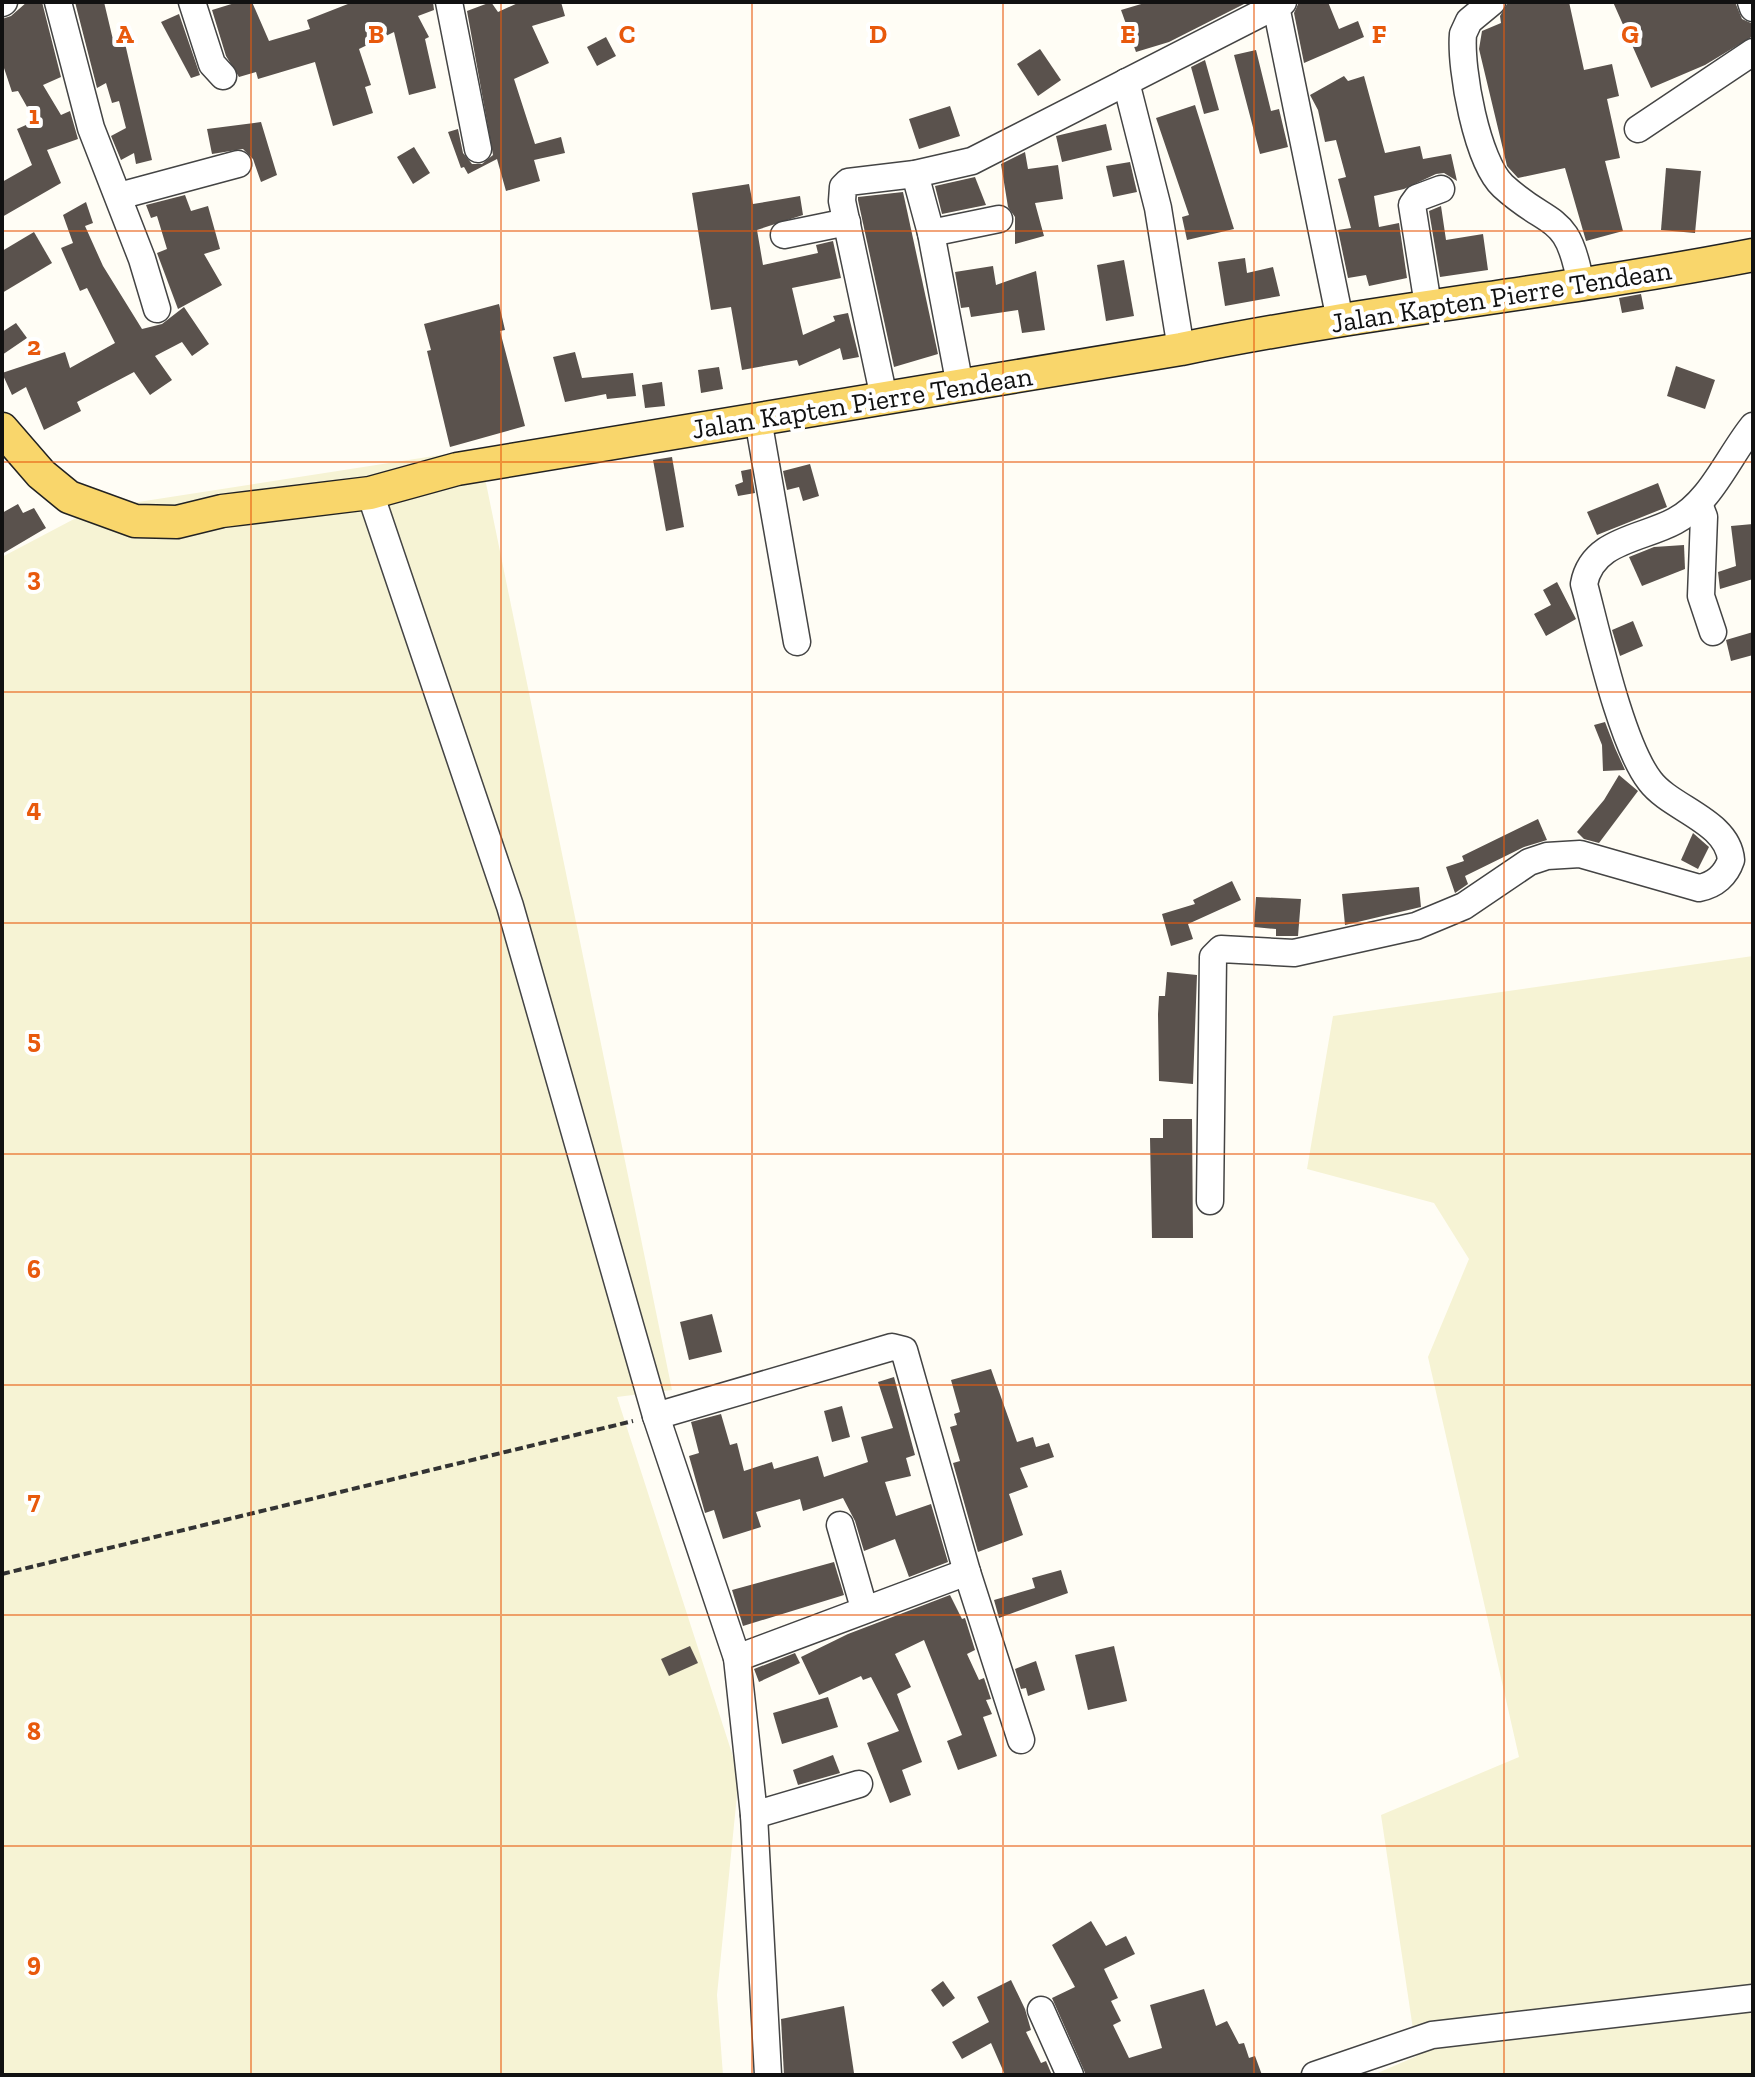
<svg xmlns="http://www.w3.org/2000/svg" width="1755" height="2077" font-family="'Zilla Slab',serif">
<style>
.farmland{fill:#f6f3d4}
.building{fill:#5a524d}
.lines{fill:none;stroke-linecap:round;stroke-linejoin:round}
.minor-casing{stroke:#444;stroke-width:29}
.major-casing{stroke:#222;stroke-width:35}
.path{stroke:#333;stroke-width:4;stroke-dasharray:8 4;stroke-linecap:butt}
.minor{stroke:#fff;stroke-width:26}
.major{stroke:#f9d66b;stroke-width:32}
.grid{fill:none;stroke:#e8590c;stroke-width:2;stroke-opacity:0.55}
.labels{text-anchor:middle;stroke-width:8;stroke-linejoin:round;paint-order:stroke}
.street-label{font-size:28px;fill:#111;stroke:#fff}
.grid-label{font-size:26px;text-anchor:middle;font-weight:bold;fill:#e8590c;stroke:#fff;stroke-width:8;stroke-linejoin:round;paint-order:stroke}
</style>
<rect width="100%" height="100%" fill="#fffdf5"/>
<g class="farmland">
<path d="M 479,449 L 672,1390 L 617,1397 L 739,1775 L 717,1995 L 723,2075 L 2,2075 L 2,557 L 93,509 Z"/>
<path d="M 1753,956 L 1753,2075 L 1373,2075 L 1417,2056 L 1381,1815 L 1519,1757 L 1428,1357 L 1469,1259 L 1434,1203 L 1307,1169 L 1333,1016 Z"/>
</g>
<g class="building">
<path d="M 27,2 L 42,2 L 61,77 L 43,85 L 61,115 L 70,111 L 78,139 L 47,150 L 61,183 L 2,217 L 2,182 L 32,165 L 17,129 L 35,121 L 18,91 L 12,92 L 2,62 L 2,19 L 11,16 Z"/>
<path d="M 75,2 L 104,2 L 114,44 L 124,39 L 152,160 L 136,164 L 134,153 L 121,160 L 111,136 L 126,128 L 119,101 L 112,103 L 106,83 L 97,88 Z"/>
<path d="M 238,2 L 252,2 L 269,41 L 310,29 L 307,20 L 353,2 L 433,2 L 434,10 L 418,16 L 429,37 L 425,39 L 436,88 L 409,95 L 394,32 L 359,49 L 371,85 L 365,87 L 373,113 L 333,126 L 315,62 L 258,79 L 256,72 L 239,77 L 226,56 L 212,10 Z"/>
<path d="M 491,2 L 498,12 L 520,2 L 561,2 L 565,16 L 532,26 L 549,63 L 514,79 L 535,144 L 561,137 L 565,153 L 534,160 L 540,181 L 506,191 L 497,159 L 468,174 L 464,167 L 461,168 L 448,132 L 458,129 L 463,153 L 472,164 L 482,164 L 493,155 L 467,11 Z"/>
<path d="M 1148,2 L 1248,2 L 1169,42 L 1136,52 L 1121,10 Z"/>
<path d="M 1299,2 L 1328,2 L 1339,29 L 1358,21 L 1364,37 L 1304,63 L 1294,13 Z"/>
<path d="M 1508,2 L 1569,2 L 1584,70 L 1612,64 L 1619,96 L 1607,99 L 1620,158 L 1605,161 L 1623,231 L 1586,241 L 1565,168 L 1518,178 L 1507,166 L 1479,49 L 1482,31 L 1501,23 L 1500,16 Z"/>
<path d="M 1613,2 L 1735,2 L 1742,19 L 1753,24 L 1753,36 L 1705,65 L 1651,88 Z"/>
<path d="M 179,14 L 200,75 L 191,78 L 161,22 Z"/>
<path d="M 606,37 L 616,56 L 597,66 L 587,47 Z"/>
<path d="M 1040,49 L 1061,80 L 1038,96 L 1017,64 Z"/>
<path d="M 1256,50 L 1271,111 L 1279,109 L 1288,147 L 1260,154 L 1234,55 Z"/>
<path d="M 1205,60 L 1219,110 L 1204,114 L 1191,67 Z"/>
<path d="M 1344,76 L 1348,81 L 1364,76 L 1385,153 L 1420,146 L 1423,159 L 1451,154 L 1457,181 L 1444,173 L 1436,174 L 1404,189 L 1374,196 L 1379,227 L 1399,223 L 1407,278 L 1369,286 L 1366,275 L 1348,278 L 1338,230 L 1351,228 L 1338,179 L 1346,177 L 1336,140 L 1325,142 L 1318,110 L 1310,95 Z"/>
<path d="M 1195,105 L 1234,229 L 1187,240 L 1182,217 L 1189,215 L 1156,118 Z"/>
<path d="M 950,106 L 960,136 L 919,149 L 909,119 Z"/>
<path d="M 261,122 L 277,175 L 261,182 L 253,159 L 243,149 L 212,154 L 207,129 Z"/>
<path d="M 1106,124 L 1112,150 L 1062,162 L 1056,136 Z"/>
<path d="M 414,147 L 430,173 L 413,184 L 397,157 Z"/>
<path d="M 1025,152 L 1028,169 L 1058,165 L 1063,199 L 1035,203 L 1044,236 L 1015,244 L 1015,217 L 1008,207 L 1001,164 Z"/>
<path d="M 1130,162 L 1137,192 L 1113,197 L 1106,166 Z"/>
<path d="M 1666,168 L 1701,171 L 1695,233 L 1661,230 Z"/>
<path d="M 975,177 L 986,205 L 942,214 L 935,186 Z"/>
<path d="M 749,184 L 753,204 L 800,196 L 803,215 L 757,230 L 763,265 L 818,253 L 816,245 L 833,241 L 841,278 L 792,288 L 803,335 L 835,321 L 833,316 L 848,313 L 859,357 L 843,360 L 840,348 L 799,366 L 797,360 L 742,370 L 731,307 L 711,310 L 692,193 Z"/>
<path d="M 903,192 L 938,354 L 894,367 L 858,200 L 858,197 Z"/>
<path d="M 185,195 L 191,211 L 208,206 L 220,249 L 204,254 L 222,285 L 178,309 L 157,253 L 167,249 L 157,216 L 151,218 L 146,205 Z"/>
<path d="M 86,202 L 93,223 L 85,226 L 103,266 L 142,329 L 162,324 L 184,307 L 209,344 L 192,356 L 182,342 L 155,356 L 172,380 L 150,395 L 134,372 L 77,402 L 81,411 L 44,430 L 26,387 L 12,395 L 2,373 L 65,352 L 70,368 L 115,343 L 87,288 L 80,291 L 61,248 L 73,243 L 63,215 Z"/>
<path d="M 1441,206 L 1446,240 L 1483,234 L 1488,270 L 1440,277 L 1429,211 Z"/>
<path d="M 34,232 L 52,263 L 2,293 L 2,251 Z"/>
<path d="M 1245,258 L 1247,273 L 1273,267 L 1280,296 L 1225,306 L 1218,262 Z"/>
<path d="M 1124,260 L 1134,316 L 1106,321 L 1097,265 Z"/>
<path d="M 993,266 L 996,285 L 1036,271 L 1045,330 L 1022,333 L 1018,310 L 971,317 L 969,307 L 961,308 L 955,272 Z"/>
<path d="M 1641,294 L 1644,309 L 1622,313 L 1619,298 Z"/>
<path d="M 499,304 L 505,330 L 500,331 L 525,426 L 450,447 L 427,351 L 431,350 L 424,324 Z"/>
<path d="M 16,323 L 27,338 L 2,355 L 2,332 Z"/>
<path d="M 575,352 L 582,378 L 633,373 L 636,396 L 607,399 L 606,394 L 565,402 L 553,357 Z"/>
<path d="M 1676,366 L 1715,380 L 1705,409 L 1667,396 Z"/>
<path d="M 719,367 L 723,389 L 701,393 L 698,370 Z"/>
<path d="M 662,382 L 665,406 L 645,408 L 642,385 Z"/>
<path d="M 672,457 L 684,527 L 666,531 L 653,460 Z"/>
<path d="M 810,464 L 819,496 L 803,501 L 799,487 L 787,490 L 783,471 Z"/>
<path d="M 751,469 L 755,493 L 738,496 L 735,485 L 743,482 L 741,471 Z"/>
<path d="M 1658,483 L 1667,507 L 1597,535 L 1587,512 Z"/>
<path d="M 18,504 L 23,513 L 34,508 L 46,528 L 2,554 L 2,513 Z"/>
<path d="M 1753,524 L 1753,579 L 1720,589 L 1718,572 L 1736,566 L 1731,526 Z"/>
<path d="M 1684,545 L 1685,569 L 1642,586 L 1629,557 L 1654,547 Z"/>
<path d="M 1557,582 L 1576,619 L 1546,636 L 1534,614 L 1551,605 L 1543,590 Z"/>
<path d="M 1633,621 L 1643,646 L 1620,656 L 1612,630 Z"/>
<path d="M 1753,632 L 1753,655 L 1731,661 L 1726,640 Z"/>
<path d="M 1605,722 L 1615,748 L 1625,770 L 1603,771 L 1602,745 L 1594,725 Z"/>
<path d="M 1619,775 L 1638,791 L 1599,843 L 1584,839 L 1577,832 L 1604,800 Z"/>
<path d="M 1538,819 L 1547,840 L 1524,847 L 1465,876 L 1468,884 L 1455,893 L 1446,867 L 1464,861 L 1462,856 Z"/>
<path d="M 1693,833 L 1709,847 L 1698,869 L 1681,860 Z"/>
<path d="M 1232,881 L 1241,900 L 1188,924 L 1193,939 L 1171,946 L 1162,914 L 1195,904 L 1193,900 Z"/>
<path d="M 1419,887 L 1421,907 L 1345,925 L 1342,894 Z"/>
<path d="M 1256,897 L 1301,899 L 1298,936 L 1276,936 L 1276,929 L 1254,927 Z"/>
<path d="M 1167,972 L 1197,975 L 1193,1084 L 1159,1081 L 1158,1014 L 1159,996 L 1165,996 Z"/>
<path d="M 1163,1119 L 1192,1119 L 1193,1238 L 1152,1238 L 1150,1138 L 1163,1138 Z"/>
<path d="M 712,1314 L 722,1352 L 689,1360 L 680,1322 Z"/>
<path d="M 991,1369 L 1017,1442 L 1033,1437 L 1036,1447 L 1049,1443 L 1054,1457 L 1020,1468 L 1028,1487 L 1009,1494 L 1023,1535 L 978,1552 L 953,1463 L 960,1461 L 950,1427 L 957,1425 L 954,1414 L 960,1412 L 951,1380 Z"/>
<path d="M 894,1377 L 915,1455 L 906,1458 L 911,1476 L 885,1482 L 896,1516 L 931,1504 L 948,1562 L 909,1577 L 895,1539 L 864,1551 L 855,1521 L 843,1498 L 803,1511 L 800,1499 L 756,1512 L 761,1527 L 723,1539 L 714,1510 L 705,1513 L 689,1456 L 699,1453 L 691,1422 L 721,1414 L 730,1445 L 737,1443 L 744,1471 L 772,1462 L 774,1469 L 818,1456 L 824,1477 L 868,1462 L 861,1437 L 893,1428 L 878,1382 Z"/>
<path d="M 842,1406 L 850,1437 L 832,1442 L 824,1411 Z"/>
<path d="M 834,1562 L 844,1595 L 743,1626 L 732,1590 Z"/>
<path d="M 1061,1570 L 1068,1593 L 999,1618 L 994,1600 L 1035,1588 L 1032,1578 Z"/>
<path d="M 950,1595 L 962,1619 L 965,1618 L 975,1650 L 967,1654 L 979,1680 L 984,1678 L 991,1699 L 986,1700 L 992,1714 L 983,1717 L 997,1756 L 958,1770 L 947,1741 L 962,1735 L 924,1640 L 895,1654 L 911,1687 L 897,1694 L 922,1762 L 902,1770 L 911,1795 L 890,1803 L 867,1743 L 899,1731 L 871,1677 L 863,1680 L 861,1676 L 819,1695 L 801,1657 L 848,1634 Z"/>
<path d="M 690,1646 L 698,1663 L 669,1676 L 661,1659 Z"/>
<path d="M 1114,1646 L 1127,1701 L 1088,1710 L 1075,1655 Z"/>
<path d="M 795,1653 L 800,1663 L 759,1682 L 754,1669 Z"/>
<path d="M 1036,1661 L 1045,1690 L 1028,1696 L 1026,1688 L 1021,1689 L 1015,1669 Z"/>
<path d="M 828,1697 L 838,1727 L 782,1744 L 773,1713 Z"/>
<path d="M 833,1755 L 840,1773 L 798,1785 L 793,1770 Z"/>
<path d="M 1091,1921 L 1106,1946 L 1126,1936 L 1135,1954 L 1104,1969 L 1118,1998 L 1111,2001 L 1121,2021 L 1113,2025 L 1129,2058 L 1162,2048 L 1150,2005 L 1204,1989 L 1216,2026 L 1227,2021 L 1239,2044 L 1244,2043 L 1249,2058 L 1255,2056 L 1262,2075 L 1086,2075 L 1052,1998 L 1075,1987 L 1052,1945 Z"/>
<path d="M 1011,1980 L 1025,2009 L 1031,2030 L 1026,2032 L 1041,2063 L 1046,2061 L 1052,2075 L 1005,2075 L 991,2043 L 962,2059 L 952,2042 L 989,2022 L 977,1997 Z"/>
<path d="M 943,1981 L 955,1998 L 943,2007 L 931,1990 Z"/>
<path d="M 844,2006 L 854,2073 L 784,2075 L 781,2019 Z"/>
</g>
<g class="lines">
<defs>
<g id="minor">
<path d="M 58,2 L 91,128 L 142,259 L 157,309"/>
<path d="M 192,2 L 212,64 L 223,76"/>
<path d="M 449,2 L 478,149"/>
<path d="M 1492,2 L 1469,21 L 1463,34 C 1460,69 1477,162 1503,186 C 1551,230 1568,210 1581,286"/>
<path d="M 1751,2 L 1753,8"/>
<path d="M 2,3 L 4,2"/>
<path d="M 1276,6 L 1340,320"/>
<path d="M 1126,82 L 1158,208 L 1181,349"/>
<path d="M 1638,129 L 1753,52"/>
<path d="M 915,174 L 931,233 L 960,386"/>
<path d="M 119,196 L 238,164"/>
<path d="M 931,233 L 999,219"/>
<path d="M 784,235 L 847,222"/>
<path d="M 1428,305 L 1412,205 L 1417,198 L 1441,189"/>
<path d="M 884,398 L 842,201 L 843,187 L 848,182 L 915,174 L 972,161 L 1283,2"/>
<path d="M 758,419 L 797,642"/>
<path d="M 370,493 L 510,906 L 656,1416 L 737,1658 L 754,1815 L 768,2075"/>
<path d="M 1699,504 L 1704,517 L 1701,596 L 1713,632"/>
<path d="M 1210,1201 L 1213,957 L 1221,949 L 1294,953 L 1416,926 L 1464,906 L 1529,862 L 1547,856 L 1580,854 L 1699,888 C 1715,885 1726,875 1731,860 C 1728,821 1671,809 1650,781 C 1621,744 1597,633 1584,584 C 1592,540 1642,539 1675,521 C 1711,502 1728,457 1753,426"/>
<path d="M 656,1416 L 892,1347 L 904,1350 L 967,1572 L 1021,1740"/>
<path d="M 840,1525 L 864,1608"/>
<path d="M 737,1658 L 967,1572"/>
<path d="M 754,1815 L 859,1784"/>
<path d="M 1041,2010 L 1070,2075"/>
<path d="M 1315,2075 L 1432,2035 L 1753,1998"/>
</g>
<path id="major" d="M 2,429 L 41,474 L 69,497 L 135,521 L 177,522 L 222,511 L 370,493 L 457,469 L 1181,349 C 1371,310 1563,292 1753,255"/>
</defs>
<use href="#minor" class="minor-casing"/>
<use href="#major" class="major-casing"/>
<path class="path" d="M 2,1574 L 633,1421"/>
<use href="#minor" class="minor"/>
<use href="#major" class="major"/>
</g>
<path class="grid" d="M 251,2 L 251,2075M 501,2 L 501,2075M 752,2 L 752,2075M 1003,2 L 1003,2075M 1254,2 L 1254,2075M 1504,2 L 1504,2075M 2,231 L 1753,231M 2,462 L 1753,462M 2,692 L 1753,692M 2,923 L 1753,923M 2,1154 L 1753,1154M 2,1385 L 1753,1385M 2,1615 L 1753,1615M 2,1846 L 1753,1846"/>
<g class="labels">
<g class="street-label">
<text transform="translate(1501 296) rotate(-9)" y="10">Jalan Kapten Pierre Tendean</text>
<text transform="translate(862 402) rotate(-9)" y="10">Jalan Kapten Pierre Tendean</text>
</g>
</g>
<g class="grid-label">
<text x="125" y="43">A</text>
<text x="376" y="43">B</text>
<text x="627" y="43">C</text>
<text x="878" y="43">D</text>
<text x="1128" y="43">E</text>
<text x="1379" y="43">F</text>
<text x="1630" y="43">G</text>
<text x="34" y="124">1</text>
<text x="34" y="355">2</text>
<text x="34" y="586">3</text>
<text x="34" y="817">4</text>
<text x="34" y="1048">5</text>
<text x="34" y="1278">6</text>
<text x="34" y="1509">7</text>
<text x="34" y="1740">8</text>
<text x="34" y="1971">9</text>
</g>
<rect width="1755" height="2077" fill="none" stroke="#111111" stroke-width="8"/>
</svg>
